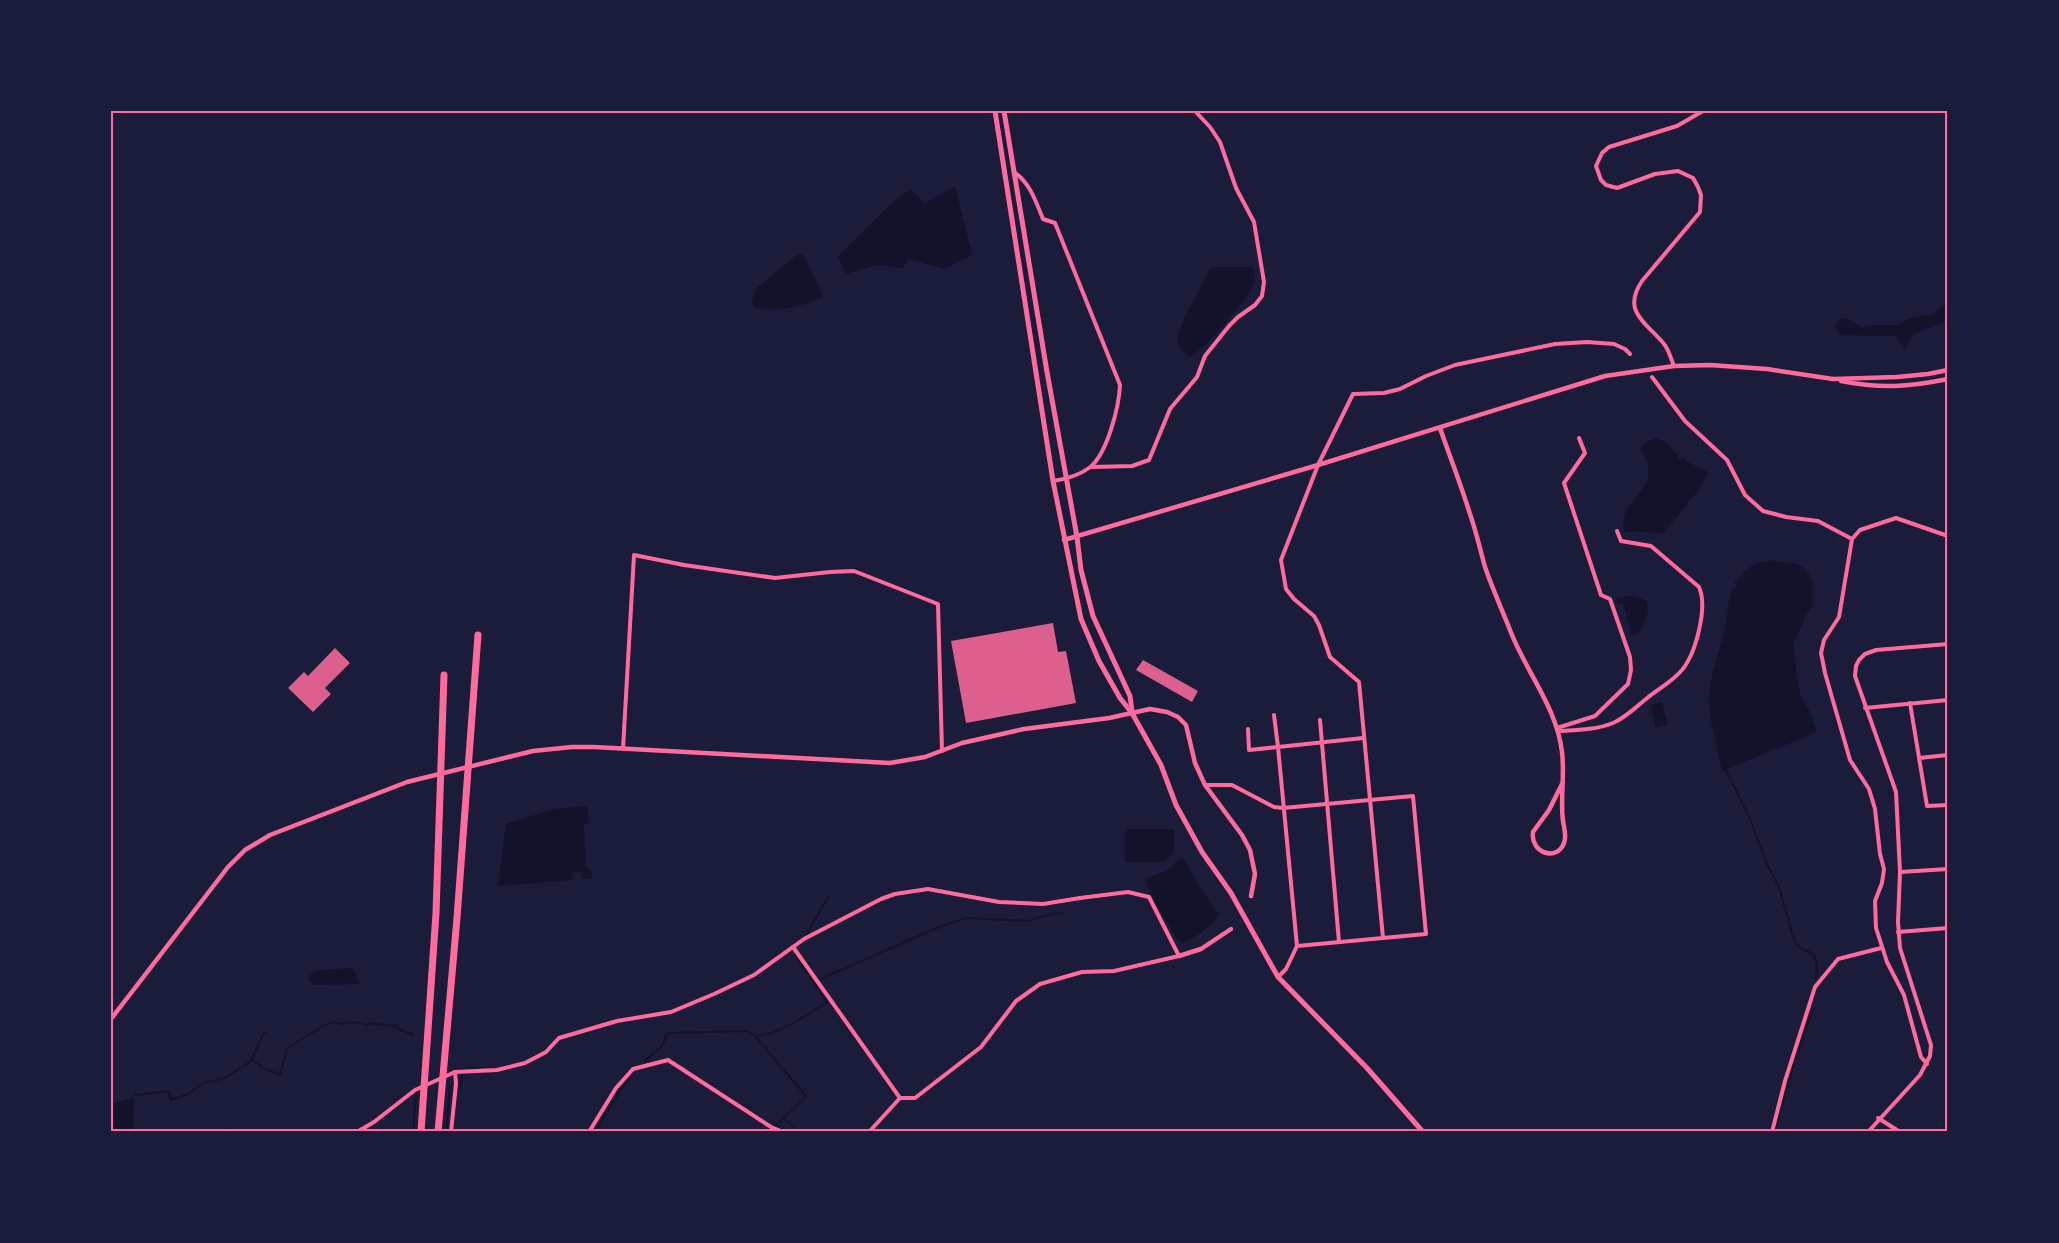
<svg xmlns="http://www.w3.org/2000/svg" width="2059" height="1243" font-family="Overpass,sans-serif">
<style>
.water{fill:#12122b}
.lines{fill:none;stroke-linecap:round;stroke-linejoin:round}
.stream{stroke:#12122b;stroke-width:2}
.building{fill:#dd5f8e}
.minor{stroke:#ff6b9d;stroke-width:4}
.tertiary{stroke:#ff6b9d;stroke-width:4.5}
.secondary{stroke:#ff6b9d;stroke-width:5}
.motorway{stroke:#ff6b9d;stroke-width:7}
.neatline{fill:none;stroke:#ff6b9d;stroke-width:2}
</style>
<rect width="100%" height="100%" fill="#1b1b3a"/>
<g class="water">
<path d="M 955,186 L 972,255 L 944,269 L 909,259 L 902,268 L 876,265 L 846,274 L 838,256 L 892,203 L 910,189 L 925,203 Z"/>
<path d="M 799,253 L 803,254 L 822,294 L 822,298 C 799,306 780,313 755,308 L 752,302 L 757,288 Z"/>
<path d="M 1211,267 L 1252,267 C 1253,271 1256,275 1255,280 C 1252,297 1205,349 1190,357 L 1181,350 L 1177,339 L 1184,318 Z"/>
<path d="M 1948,302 L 1948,321 L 1913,334 L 1905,350 L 1898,341 L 1897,336 L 1840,335 L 1835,326 L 1838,320 C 1850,315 1853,324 1863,327 L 1869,325 L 1898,325 L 1907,319 L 1932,314 Z"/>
<path d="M 1653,438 C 1666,439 1674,450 1680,460 L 1684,457 L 1686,461 L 1706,471 L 1708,474 L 1701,487 L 1663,534 L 1636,531 L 1624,532 C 1617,501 1654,493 1648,466 C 1646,459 1642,454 1640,448 Z"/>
<path d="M 1775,559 L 1776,562 L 1794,563 L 1802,566 L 1809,574 L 1813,583 L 1813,605 L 1804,618 L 1803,623 L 1793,643 L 1798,684 L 1801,696 L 1811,714 L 1817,732 L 1722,771 C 1718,749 1710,725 1709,702 C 1708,678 1720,652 1725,628 C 1728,615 1728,599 1733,587 L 1736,588 L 1737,584 L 1734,583 C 1744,571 1756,559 1773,561 Z"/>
<path d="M 1631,596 L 1646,600 C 1651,613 1644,622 1638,634 L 1632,636 L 1623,604 L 1618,604 L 1616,598 Z"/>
<path d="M 1662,702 L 1668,725 L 1656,728 L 1650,705 Z"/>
<path d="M 587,806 L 589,823 L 584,824 L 586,867 L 592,872 L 592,879 L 582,879 L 581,872 L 572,873 L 573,880 L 498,886 L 506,824 L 554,809 Z"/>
<path d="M 1125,829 L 1174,829 L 1174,852 L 1164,862 L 1125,862 Z"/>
<path d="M 1182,857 L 1215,910 L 1221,913 C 1210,927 1199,936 1183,943 L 1178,940 L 1154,902 L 1145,879 L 1166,871 Z"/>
<path d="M 353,968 L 360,984 L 313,985 L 313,982 L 309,982 L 309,976 L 317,970 Z"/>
<path d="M 134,1098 L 133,1132 L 111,1132 L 111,1104 Z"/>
</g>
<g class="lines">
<g class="stream">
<path d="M 1725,768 L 1751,821 L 1766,862 L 1779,887 L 1794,940 C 1803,959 1820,941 1816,978"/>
<path d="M 807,934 L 828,897"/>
<path d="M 821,979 L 934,929 L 966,918 L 1030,921 L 1036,918 L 1064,912"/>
<path d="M 755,1036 C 782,1034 804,1016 827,1002 L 795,955"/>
<path d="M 252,1059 L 263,1068 L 280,1075 L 287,1048 L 325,1025 L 335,1022 L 342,1024 L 355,1022 L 368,1025 L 370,1023 L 396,1026 L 398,1029 L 414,1035"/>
<path d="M 645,1061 L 661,1047 L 668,1033 L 747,1031 L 755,1036 L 806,1096 L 769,1132"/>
<path d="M 468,1068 L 478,1068"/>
<path d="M 460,1088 L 462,1076"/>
<path d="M 135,1095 L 169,1091 L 171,1100 L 188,1094 L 203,1083 L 225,1078 L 247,1064 L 252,1059 L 263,1034 L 266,1032"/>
<path d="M 783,1118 L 799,1132"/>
<path d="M 215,1132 L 231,1129 L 233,1132"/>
<path d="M 413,1132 L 416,1092"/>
<path d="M 446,1132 L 450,1087"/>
<path d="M 595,1132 L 621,1089 L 631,1077"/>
<path d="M 1775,1132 L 1794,1063 L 1813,1008"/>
</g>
</g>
<g class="building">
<path d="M 1053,623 L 1058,652 L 1066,651 L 1076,703 L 966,723 L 951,641 Z"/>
<path d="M 335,648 L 350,663 L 325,688 L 331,694 L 313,712 L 288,688 L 304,672 L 308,676 Z"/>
<path d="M 1143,660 L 1198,691 L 1192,702 L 1136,670 Z"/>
</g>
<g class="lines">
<g class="minor">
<path d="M 1015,173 C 1030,183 1036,202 1043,219 L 1055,223 L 1120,385 C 1119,407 1107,455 1089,468 C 1078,476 1066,479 1053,481"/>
<path d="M 1674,366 C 1671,359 1669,350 1664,344 C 1647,323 1621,312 1642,281 L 1700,212 L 1701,195 L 1698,187 L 1693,178 L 1678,171 L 1655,174 L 1617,188 L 1606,185 L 1601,180 L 1596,166 L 1602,153 L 1609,147 L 1677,126 L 1703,111"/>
<path d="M 1652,377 L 1685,421 L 1727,460 L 1745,495 L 1763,511 L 1786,517 L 1818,521 L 1852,539"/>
<path d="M 1091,467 L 1132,466 L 1149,460 L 1170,409 L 1197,377 L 1205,356 L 1229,326 L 1238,317 L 1255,305 L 1262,296 L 1264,282 L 1254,222 L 1236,188 L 1220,142 L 1210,127 L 1195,111"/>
<path d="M 1910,703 L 1927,806 L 1948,805"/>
<path d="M 1865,708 L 1948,700"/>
<path d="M 1320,720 L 1339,942"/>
<path d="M 1557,728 L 1595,716 L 1628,684 L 1631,670 L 1630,657 L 1610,599 L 1601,595 L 1564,483 L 1585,453 L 1579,438"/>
<path d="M 1248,729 L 1249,750 L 1278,747 L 1274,715"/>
<path d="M 1558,731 C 1576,730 1596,730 1613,723 C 1625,718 1636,707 1646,699 C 1658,689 1672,682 1682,670 C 1696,653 1708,607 1699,587 L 1651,546 L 1621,541 L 1617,531"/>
<path d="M 623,749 L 634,555 L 684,565 L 775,578 L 830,572 L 854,571 L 938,604 L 942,751"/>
<path d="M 1919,758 L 1948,755"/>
<path d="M 1205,785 L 1232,785 L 1274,807 L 1283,808 L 1413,796 L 1426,934 L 1297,946"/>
<path d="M 1900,872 L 1948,869"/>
<path d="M 1898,932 L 1948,928"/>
<path d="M 1383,938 L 1359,682 L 1330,657 L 1319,625 L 1314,616 L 1294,599 L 1286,589 L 1281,560 L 1318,465 L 1353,394 L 1384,393 L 1400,389 L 1426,376 L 1455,365 L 1555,344 L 1587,342 L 1614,344 L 1625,349 L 1630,354"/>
<path d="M 793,947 L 900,1098"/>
<path d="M 1278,977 L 1286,969 L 1297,946 L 1278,747 L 1363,738"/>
<path d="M 1927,1064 L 1921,1057 L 1904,995 L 1887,962 L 1876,928 L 1875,901 L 1882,883 L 1884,869 L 1880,854 L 1875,809 L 1869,789 L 1850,760 L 1825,673 L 1821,653 L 1824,640 L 1839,617 L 1852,539 L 1860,530 L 1896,518 L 1948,536"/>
<path d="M 1878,1118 L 1900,1132"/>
<path d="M 357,1132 L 374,1122 L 415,1090 L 455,1072 L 497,1070 L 525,1063 L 546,1052 L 559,1038 L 617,1021 L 671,1012 L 714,994 L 754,975 L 804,939 L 881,899 L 895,894 L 928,889 L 999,902 L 1043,904 L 1080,898 L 1128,892 L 1149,897 L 1179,956 L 1114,971 L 1082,972 L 1040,984 L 1016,1001 L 981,1047 L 915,1098 L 900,1098 L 869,1132"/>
<path d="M 451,1132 L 456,1084 L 455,1072"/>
<path d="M 589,1132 L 616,1088 L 633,1069 L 668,1060 L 771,1127 L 783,1132"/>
<path d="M 1772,1132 L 1785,1081 L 1815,987 L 1838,959 L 1881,948"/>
<path d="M 1868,1132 L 1920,1075 L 1930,1056 L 1931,1045 L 1900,948 L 1898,922 L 1900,872 L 1896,792 L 1855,676 L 1856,666 L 1859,660 L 1865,654 L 1876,650 L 1948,644"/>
</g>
<g class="tertiary">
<path d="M 1841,381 C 1881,389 1908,387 1948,379"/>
<path d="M 1440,428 C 1450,457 1461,485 1470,514 C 1476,531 1480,549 1485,567 C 1493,590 1503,612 1512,635 C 1528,674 1557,709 1562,752 C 1565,775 1560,798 1563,821 C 1564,828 1567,836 1564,843 C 1557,862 1530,853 1533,832 L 1549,810 L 1562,784"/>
<path d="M 1064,540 L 1318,465 L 1605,376 L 1674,366 L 1710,365 L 1767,369 L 1833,379 L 1897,377 L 1928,374 L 1948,370"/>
<path d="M 1179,956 L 1201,949 L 1231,929"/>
<path d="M 111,1019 L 228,867 L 245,850 L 270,835 L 407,782 L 533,751 L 572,747 L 594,747 L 890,763 L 925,757 L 962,743 L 1024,729 L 1109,718 L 1150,709 L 1167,712 L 1178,717 L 1186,725 L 1195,763 L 1205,785 L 1242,835 L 1250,850 L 1255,874 L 1251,896"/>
</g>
<g class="secondary">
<path d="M 995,111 L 1053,481 L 1081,619 L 1099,661 L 1120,698 L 1132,713 L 1161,765 L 1176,805 L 1202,852 L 1231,893 L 1278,977 L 1367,1068 L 1423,1132"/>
<path d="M 1004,111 L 1047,372 L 1077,537 L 1081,570 L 1093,616 L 1130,696 L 1132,711"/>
</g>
<g class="motorway">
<path d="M 421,1132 L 436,913 L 444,675"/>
<path d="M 438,1132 L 457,918 L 478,635"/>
</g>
</g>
<rect width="2059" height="1243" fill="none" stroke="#1b1b3a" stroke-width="225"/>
<rect x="112" y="112" width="1834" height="1018" class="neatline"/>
</svg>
